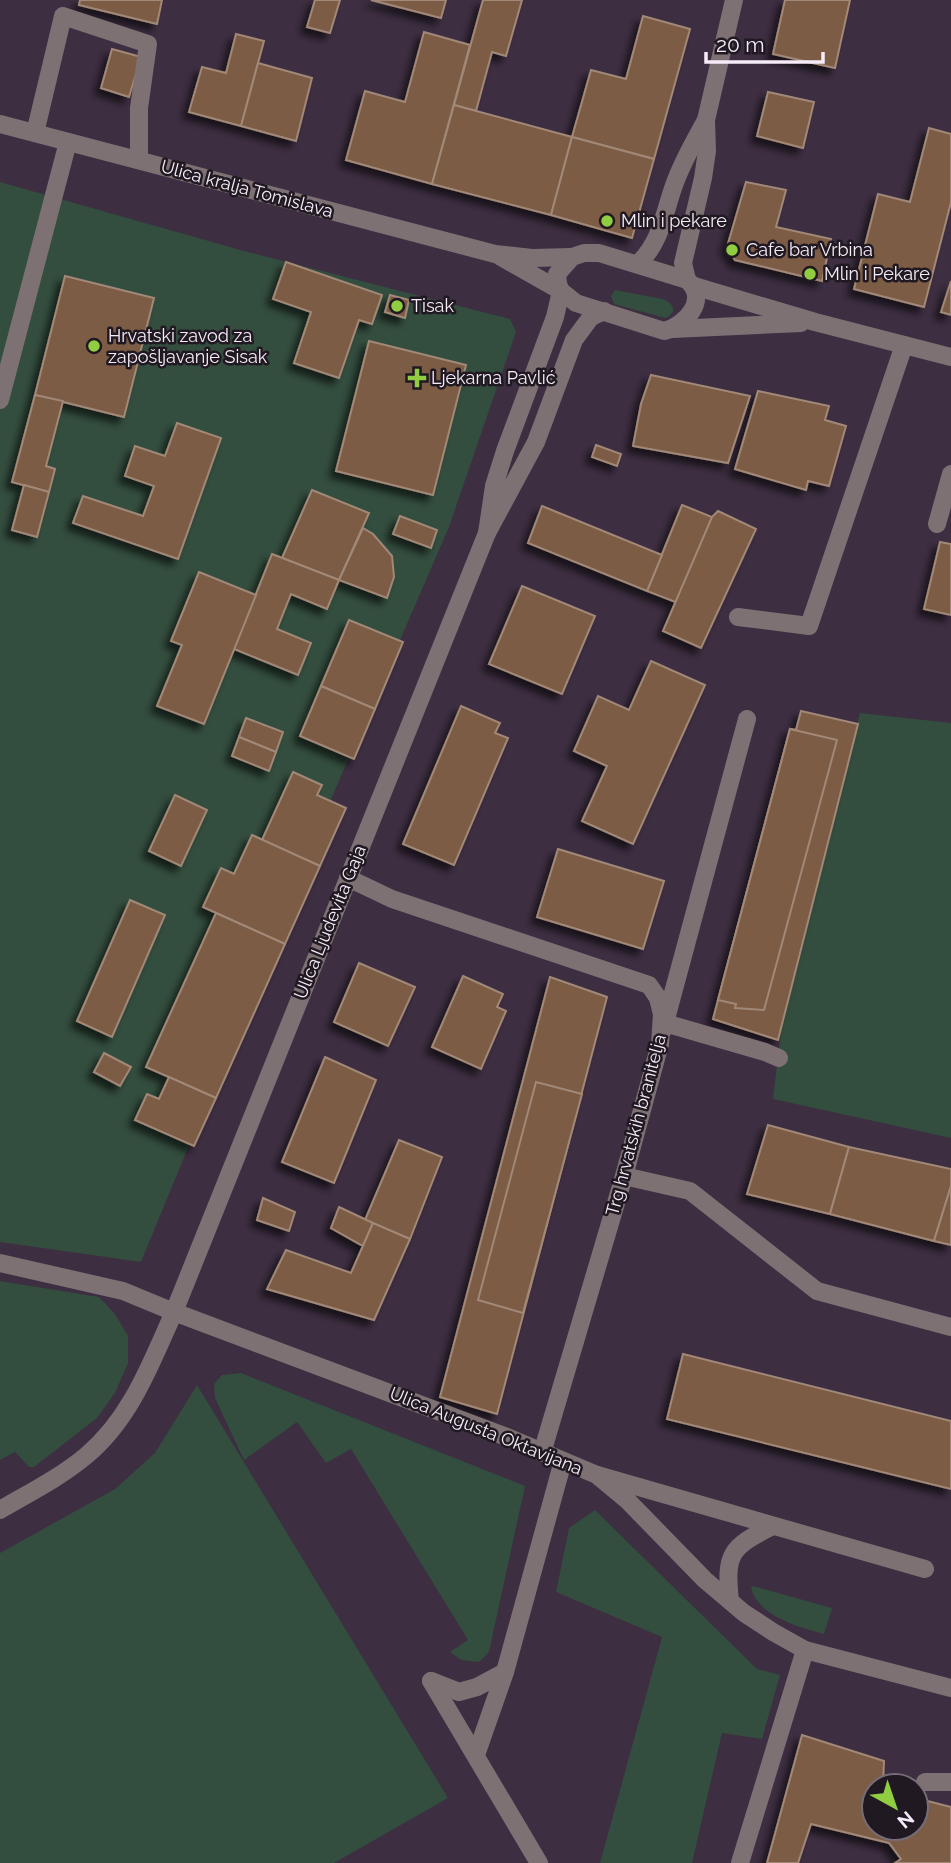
<svg xmlns="http://www.w3.org/2000/svg" width="951" height="1863" font-family="Raleway,sans-serif">
<style>
.green{fill:#334d3e}
.building{fill:#7b5b45;stroke:#a18877;stroke-width:2;filter:url(#shadow)}
.lines{fill:none;stroke-linecap:round;stroke-linejoin:round}
.lane{stroke:#7e7174;stroke-width:18}
.street{stroke:#7e7174;stroke-width:18}
.poi-dot{fill:#91cd40;stroke:#201922;stroke-width:2.5}
.labels{text-anchor:middle;stroke-width:5;stroke-linejoin:round;paint-order:stroke}
.street-label{font-size:18px;fill:#f6ecf9;stroke:#201922}
.poi-label{font-size:18px;fill:#f6ecf9;stroke:#201922;text-anchor:start}
</style>
<defs>
<filter id="shadow"><feDropShadow dx="-6" dy="6" stdDeviation="3.5" flood-color="#0009"/></filter>
</defs>
<rect width="100%" height="100%" fill="#3d2e41"/>
<g class="green">
<path d="M 0,182 L 244,251 L 510,319 L 516,332 L 449,527 L 335,790 L 141,1262 L 0,1242 Z"/>
<path d="M 615,290 L 663,299 C 668,302 674,304 673,312 L 668,317 L 665,318 L 614,304 L 611,296 Z"/>
<path d="M 860,713 L 951,723 L 951,1138 L 773,1099 L 783,1013 Z"/>
<path d="M 0,1281 L 99,1297 L 115,1314 L 128,1336 L 128,1363 L 115,1393 L 97,1418 L 34,1467 L 29,1467 L 15,1452 L 0,1460 Z"/>
<path d="M 241,1373 L 525,1486 L 489,1652 L 479,1662 L 461,1660 L 450,1652 L 468,1640 L 351,1449 L 326,1463 L 297,1422 L 244,1460 L 215,1398 L 214,1384 L 222,1375 Z"/>
<path d="M 197,1385 L 448,1798 L 334,1863 L 0,1863 L 0,1553 L 115,1489 L 155,1453 Z"/>
<path d="M 595,1510 L 757,1669 L 780,1675 L 762,1739 L 722,1733 L 692,1863 L 600,1863 L 662,1637 L 556,1592 L 569,1528 Z"/>
<path d="M 753,1586 L 832,1608 L 824,1634 C 799,1627 758,1616 751,1588 Z"/>
</g>
<g class="building">
<path d="M 80,0 L 162,0 L 157,24 L 79,5 Z"/>
<path d="M 315,0 L 340,0 L 330,33 L 307,27 Z"/>
<path d="M 371,0 L 446,0 L 441,18 Z"/>
<path d="M 483,0 L 522,0 L 506,56 L 492,52 L 476,111 L 454,105 Z"/>
<path d="M 785,0 L 850,0 L 835,68 L 773,54 Z"/>
<path d="M 643,16 L 690,29 L 654,159 L 572,137 L 591,70 L 626,79 Z"/>
<path d="M 424,32 L 470,45 L 432,184 L 346,160 L 365,91 L 405,102 Z"/>
<path d="M 236,34 L 264,41 L 241,126 L 189,112 L 202,67 L 226,73 Z"/>
<path d="M 112,49 L 141,57 L 129,97 L 101,88 Z"/>
<path d="M 258,63 L 312,78 L 296,141 L 241,126 Z"/>
<path d="M 768,92 L 814,102 L 803,148 L 757,136 Z"/>
<path d="M 454,105 L 572,137 L 551,215 L 432,184 Z"/>
<path d="M 929,128 L 951,134 L 951,202 L 924,307 L 854,289 L 878,194 L 910,202 Z"/>
<path d="M 572,137 L 654,159 L 632,238 L 551,215 Z"/>
<path d="M 746,182 L 786,190 L 776,227 L 831,239 L 822,281 L 735,260 L 727,247 Z"/>
<path d="M 286,262 L 382,295 L 372,324 L 359,320 L 339,378 L 294,363 L 311,312 L 273,299 Z"/>
<path d="M 65,276 L 154,298 L 124,417 L 35,395 Z"/>
<path d="M 951,281 L 951,315 L 941,312 Z"/>
<path d="M 390,295 L 409,300 L 405,318 L 385,312 Z"/>
<path d="M 369,341 L 466,365 L 433,495 L 336,471 Z"/>
<path d="M 651,375 L 750,396 L 728,463 L 633,446 L 641,404 Z"/>
<path d="M 758,391 L 829,406 L 825,420 L 846,426 L 829,486 L 808,481 L 806,490 L 735,469 Z"/>
<path d="M 35,395 L 63,401 L 46,466 L 55,469 L 49,492 L 12,482 Z"/>
<path d="M 177,423 L 221,438 L 178,559 L 73,523 L 83,496 L 143,516 L 154,486 L 125,476 L 135,446 L 165,456 Z"/>
<path d="M 596,445 L 621,454 L 617,466 L 592,457 Z"/>
<path d="M 24,485 L 49,492 L 37,537 L 12,530 Z"/>
<path d="M 312,490 L 369,513 L 339,580 L 282,558 Z"/>
<path d="M 682,505 L 712,517 L 678,603 L 647,591 Z"/>
<path d="M 542,506 L 662,555 L 647,591 L 528,543 Z"/>
<path d="M 718,511 L 756,529 L 701,648 L 663,631 L 712,517 Z"/>
<path d="M 400,516 L 437,530 L 431,548 L 393,534 Z"/>
<path d="M 363,528 L 373,534 L 392,556 L 394,577 L 387,598 L 339,580 Z"/>
<path d="M 940,542 L 951,544 L 951,615 L 924,609 Z"/>
<path d="M 272,554 L 339,580 L 327,609 L 291,594 L 277,629 L 311,643 L 298,675 L 234,649 Z"/>
<path d="M 199,572 L 256,595 L 204,724 L 157,706 L 182,645 L 171,641 Z"/>
<path d="M 522,586 L 595,616 L 562,694 L 489,664 Z"/>
<path d="M 349,620 L 403,642 L 375,709 L 321,686 Z"/>
<path d="M 651,661 L 705,685 L 633,844 L 582,821 L 607,766 L 574,751 L 598,696 L 629,710 Z"/>
<path d="M 321,686 L 375,709 L 354,759 L 300,736 Z"/>
<path d="M 461,706 L 500,723 L 495,733 L 508,738 L 454,865 L 403,844 Z"/>
<path d="M 801,711 L 858,724 L 778,1040 L 713,1019 L 790,729 L 796,730 Z"/>
<path d="M 246,718 L 283,732 L 276,752 L 239,737 Z"/>
<path d="M 790,729 L 837,740 L 764,1010 L 735,1008 L 736,1004 L 718,1000 Z"/>
<path d="M 239,737 L 276,752 L 269,771 L 232,756 Z"/>
<path d="M 293,772 L 322,785 L 317,795 L 346,808 L 320,866 L 262,840 Z"/>
<path d="M 175,795 L 207,810 L 181,866 L 149,851 Z"/>
<path d="M 252,835 L 320,866 L 285,944 L 203,907 L 221,868 L 234,874 Z"/>
<path d="M 558,849 L 664,881 L 643,949 L 537,917 Z"/>
<path d="M 130,900 L 165,915 L 112,1037 L 77,1021 Z"/>
<path d="M 216,913 L 285,944 L 216,1098 L 146,1067 Z"/>
<path d="M 359,963 L 415,987 L 388,1046 L 334,1022 Z"/>
<path d="M 463,976 L 503,994 L 497,1007 L 506,1011 L 481,1069 L 432,1047 Z"/>
<path d="M 550,977 L 607,997 L 497,1414 L 440,1397 Z"/>
<path d="M 104,1053 L 131,1067 L 120,1086 L 94,1072 Z"/>
<path d="M 325,1057 L 376,1080 L 334,1183 L 282,1162 Z"/>
<path d="M 169,1077 L 216,1098 L 194,1146 L 135,1120 L 147,1094 L 159,1099 Z"/>
<path d="M 536,1082 L 582,1094 L 523,1313 L 478,1300 Z"/>
<path d="M 768,1125 L 849,1147 L 830,1214 L 747,1194 Z"/>
<path d="M 399,1140 L 442,1157 L 410,1239 L 365,1220 Z"/>
<path d="M 849,1147 L 951,1169 L 951,1186 L 934,1241 L 830,1214 Z"/>
<path d="M 951,1186 L 951,1245 L 934,1241 Z"/>
<path d="M 263,1198 L 295,1212 L 289,1231 L 257,1220 Z"/>
<path d="M 339,1207 L 373,1223 L 363,1246 L 331,1228 Z"/>
<path d="M 373,1223 L 410,1239 L 374,1320 L 267,1289 L 286,1250 L 351,1273 Z"/>
<path d="M 683,1354 L 951,1421 L 951,1489 L 667,1419 Z"/>
<path d="M 802,1735 L 884,1761 L 883,1786 L 874,1786 L 874,1828 L 916,1828 L 916,1798 L 951,1807 L 951,1863 L 895,1863 L 901,1859 L 889,1843 L 811,1824 L 798,1863 L 767,1863 Z"/>
</g>
<g class="lines">
<g class="lane">
<path d="M 35,133 L 63,16 L 148,44 L 139,108 L 139,160"/>
<path d="M 0,400 L 68,142"/>
<path d="M 937,524 L 951,474"/>
<path d="M 738,617 L 809,626 L 904,345"/>
<path d="M 665,1023 L 765,1052 L 779,1058"/>
<path d="M 663,1030 L 747,719"/>
<path d="M 624,1176 L 690,1191 L 817,1291 L 951,1327"/>
<path d="M 0,1263 L 123,1291 L 174,1312"/>
<path d="M 597,1475 L 925,1569"/>
<path d="M 730,1601 C 725,1554 730,1547 773,1526"/>
<path d="M 431,1681 L 539,1863"/>
<path d="M 431,1681 L 459,1692 L 477,1687 L 505,1672"/>
<path d="M 476,1755 L 505,1672 L 563,1461"/>
<path d="M 925,1782 L 951,1782"/>
<path d="M 740,1863 L 805,1650"/>
</g>
<g class="street">
<path d="M 0,124 L 495,254 L 532,258 L 572,257"/>
<path d="M 584,253 L 599,253 L 687,280 C 710,299 685,326 664,331 L 576,303 L 561,291 L 558,284 L 557,274 L 572,257 Z"/>
<path d="M 501,257 L 561,291 L 555,317 L 505,451 L 494,486 L 487,533 L 536,442 L 574,340 L 591,317 L 604,311"/>
<path d="M 638,264 C 663,240 664,210 676,180 C 684,159 695,140 706,120"/>
<path d="M 687,280 L 683,263 L 703,178 L 707,151 L 706,120 L 734,0"/>
<path d="M 694,286 L 815,322 L 951,357"/>
<path d="M 673,329 L 801,323"/>
<path d="M 348,878 L 392,899 L 649,985 L 658,998 L 662,1014 L 660,1044 L 624,1176 L 542,1453"/>
<path d="M 174,1312 L 507,1437 L 597,1475 L 627,1500 L 705,1580 L 744,1613 L 773,1632 L 805,1650 L 951,1688"/>
<path d="M 0,1510 C 29,1493 61,1477 87,1455 C 131,1418 151,1363 174,1312 L 487,533"/>
</g>
</g>
<g class="poi-dot">
<circle cx="607" cy="221" r="7"/>
<circle cx="732" cy="250" r="7"/>
<circle cx="810" cy="274" r="7"/>
<circle cx="397" cy="306" r="7"/>
<circle cx="94" cy="346" r="7"/>
<path d="M413.5 367.5h7v7h7v7h-7v7h-7v-7h-7v-7h7z"/>
</g>
<g class="labels">
<g class="street-label">
<text transform="translate(247 189) rotate(15)" y="6">Ulica kralja Tomislava</text>
<text transform="translate(330 922) rotate(-68)" y="6">Ulica Ljudevita Gaja</text>
<text transform="translate(636 1125) rotate(-75)" y="6">Trg hrvatskih branitelja</text>
<text transform="translate(486 1431) rotate(22)" y="6">Ulica Augusta Oktavijana</text>
</g>
<g class="poi-label">
<text x="621" y="227">Mlin i pekare</text>
<text x="746" y="256">Cafe bar Vrbina</text>
<text x="824" y="280">Mlin i Pekare</text>
<text x="411" y="312">Tisak</text>
<text x="108" y="342">Hrvatski zavod za<tspan x="108" dy="21">zapošljavanje Sisak</tspan></text>
<text x="431" y="384">Ljekarna Pavlić</text>
</g>
</g>
<g transform="translate(895 1807) rotate(140)"><circle r="33" fill="#201922" stroke="#766d78" stroke-width="2"/>
<path d="M0-5L12 26L0 18L-12 26Z" fill="#91cd40"/>
<text y="-10" font-size="19" font-weight="bold" text-anchor="middle" fill="#f6ecf9">N</text>
</g>
<path d="M706 52v10h117v-10" fill="none" stroke="#f6ecf9" stroke-width="3.5"/>
<text x="716" y="52" font-size="21" fill="#f6ecf9" stroke="#201922" stroke-width="5" paint-order="stroke">20 m</text>
</svg>
